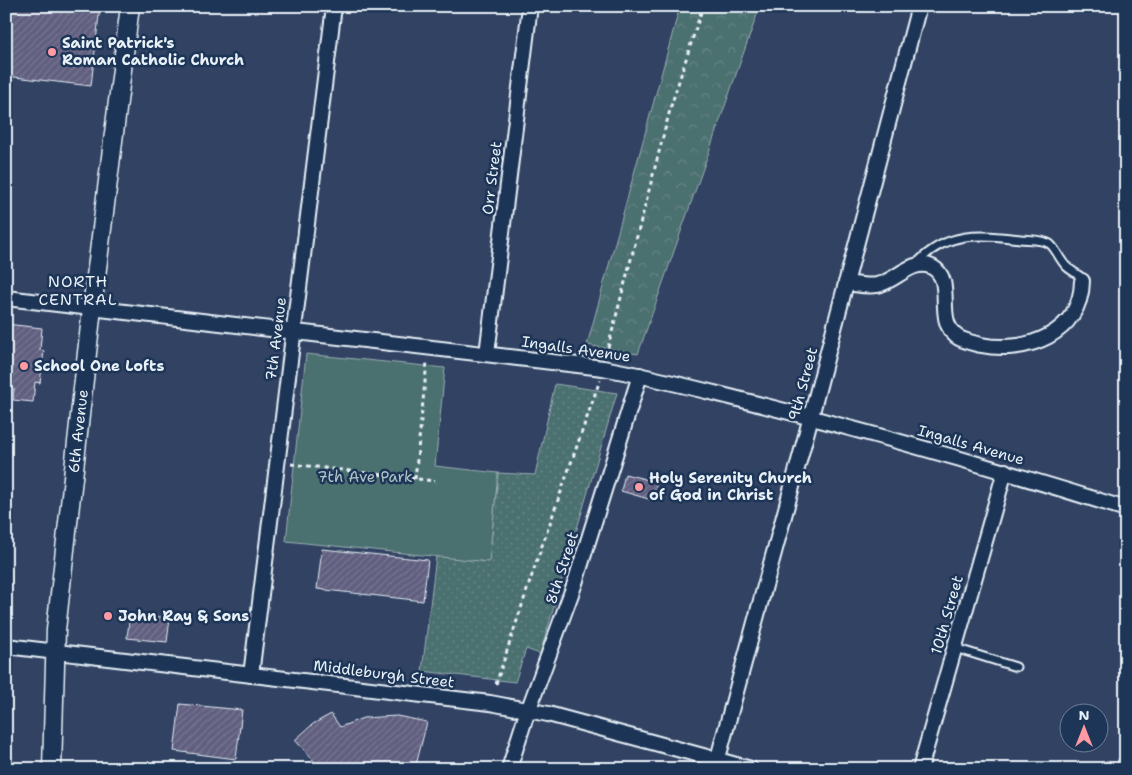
<svg xmlns="http://www.w3.org/2000/svg" width="1132" height="775" font-family="'Shantell Sans',sans-serif">
<style>
.grass{fill:url(#grass-dots);stroke:#9ab0b4}
.forest{fill:url(#forest-crowns);stroke:#9ab0b4}
.park{fill:#4c6f70;stroke:#9ab0b4}
.building{fill:url(#building-hatch);stroke:#e8f1f8}
.lines{fill:none;stroke-linecap:round;stroke-linejoin:round}
.service-casing{stroke:#e8f1f8;stroke-width:11}
.minor-casing{stroke:#e8f1f8;stroke-width:18}
.tertiary-casing{stroke:#e8f1f8;stroke-width:21}
.path{stroke:#e8f1f8;stroke-width:3;stroke-dasharray:4 4;stroke-linecap:butt}
.service{stroke:#1d3557;stroke-width:7}
.minor{stroke:#1d3557;stroke-width:14}
.tertiary{stroke:#1d3557;stroke-width:18}
.poi-dot{fill:#ff9aa2;stroke:#1d3557;stroke-width:2}
.labels{text-anchor:middle;stroke-width:5;stroke-linejoin:round;paint-order:stroke}
.poi-label{font-size:15px;font-weight:bold;fill:#e8f1f8;stroke:#1d3557;text-anchor:start}
.street-label{font-size:15px;fill:#e8f1f8;stroke:#1d3557}
.park-label{font-size:15px;fill:#b1c4c8;stroke:#1d3557}
.neighbourhood-label{font-size:16px;letter-spacing:1px;fill:#e8f1f8;stroke:#1d3557}
</style>
<defs>
<pattern id="grass-dots" width="8" height="8" patternUnits="userSpaceOnUse" patternTransform="scale(1.25)"><rect width="8" height="8" fill="#4c6f70"/><path d="M2 2h.1M6 6h.1" fill="none" stroke="#668485" stroke-width="1.8" stroke-linecap="round"/></pattern>
<pattern id="forest-crowns" width="20" height="18" patternUnits="userSpaceOnUse" patternTransform="scale(1.25)"><rect width="20" height="18" fill="#4c6f70"/><path d="M2 6a3 3 0 1 1 6 0M12 15a3 3 0 1 1 6 0" fill="none" stroke="#668485"/></pattern>
<pattern id="building-hatch" width="6" height="6" patternUnits="userSpaceOnUse" patternTransform="scale(1.25)"><rect width="6" height="6" fill="#615f7f"/><path d="M-1 1l2-2M0 6l6-6M5 7l2-2" fill="none" stroke="#787692"/></pattern>
</defs>
<rect width="100%" height="100%" fill="#314263"/>
<filter id="ink" filterUnits="userSpaceOnUse"><feTurbulence type="fractalNoise" baseFrequency=".02" numOctaves="2"/><feDisplacementMap in="SourceGraphic" scale="10" xChannelSelector="R" yChannelSelector="G"/><feConvolveMatrix kernelMatrix="1 2 1 2 8 2 1 2 1" color-interpolation-filters="sRGB"/></filter>
<g filter="url(#ink)">
<path class="grass" d="M 555,384 L 617,393 L 540,654 L 526,649 L 515,682 L 422,671 L 436,556 L 489,562 L 498,473 L 535,475 Z"/>
<path class="forest" d="M 680,6 L 760,6 L 638,354 L 587,345 Z"/>
<path class="park" d="M 306,354 L 445,368 L 435,466 L 498,473 L 489,562 L 286,541 Z"/>
<g class="building">
<path d="M 6,6 L 100,6 L 91,86 L 6,76 Z"/>
<path d="M 6,324 L 42,328 L 40,350 L 44,351 L 40,383 L 35,382 L 33,402 L 13,400 L 14,389 L 6,388 Z"/>
<path d="M 625,474 L 657,482 L 652,500 L 621,491 Z"/>
<path d="M 322,549 L 428,560 L 423,601 L 317,589 Z"/>
<path d="M 130,614 L 170,618 L 167,642 L 127,638 Z"/>
<path d="M 180,704 L 242,710 L 236,759 L 174,751 Z"/>
<path d="M 331,714 L 340,727 L 363,718 L 397,716 L 427,722 L 415,769 L 321,769 L 295,740 L 313,724 Z"/>
</g>
<g class="lines">
<defs>
<g id="service">
<path d="M 917,263 C 947,231 979,234 1020,239 C 1029,240 1042,239 1050,244 C 1056,249 1060,260 1066,266 C 1070,270 1076,273 1081,277 L 1082,281"/>
<path d="M 955,648 L 1016,667"/>
</g>
<g id="minor">
<path d="M 846,283 C 856,284 867,287 877,285 C 895,282 913,257 932,267 C 956,280 934,318 956,336 C 962,341 973,343 981,345 C 1026,354 1081,334 1082,281"/>
<path d="M 6,298 L 603,368 C 653,377 701,390 750,402 C 877,434 1002,470 1126,509"/>
<path d="M 487,354 L 530,6"/>
<path d="M 6,646 L 490,703 L 548,714 L 751,769"/>
<path d="M 251,675 L 334,6"/>
<path d="M 509,769 L 524,722 L 575,583 L 640,375"/>
<path d="M 715,769 L 805,439 L 919,6"/>
<path d="M 920,769 L 1005,471"/>
<path d="M 1124,769 L 1126,763"/>
</g>
<g id="tertiary">
<path id="s1" d="M 52,769 L 56,630 L 92,308 L 130,6"/>
</g>
</defs>
<use href="#service" class="service-casing"/>
<use href="#minor" class="minor-casing"/>
<use href="#tertiary" class="tertiary-casing"/>
<g class="path">
<path d="M 606,355 L 671,106 L 703,6"/>
<path d="M 291,464 L 435,481"/>
<path d="M 415,479 L 427,362"/>
<path d="M 496,684 L 536,563 L 600,380"/>
</g>
<use href="#service" class="service"/>
<use href="#minor" class="minor"/>
<use href="#tertiary" class="tertiary"/>
</g>
</g>
<g class="poi-dot">
<circle cx="52" cy="52" r="5"/>
<circle cx="24" cy="366" r="5"/>
<circle cx="639" cy="487" r="5"/>
<circle cx="108" cy="616" r="5"/>
</g>
<g class="labels">
<g class="poi-label">
<text x="62" y="48">Saint Patrick's<tspan x="62" dy="17">Roman Catholic Church</tspan></text>
<text x="34" y="371">School One Lofts</text>
<text x="649" y="483">Holy Serenity Church<tspan x="649" dy="17">of God in Christ</tspan></text>
<text x="118" y="621">John Ray &amp; Sons</text>
</g>
<g class="street-label">
<text transform="translate(492 178) rotate(-83)" y="5">Orr Street</text>
<text transform="translate(276 339) rotate(-83)" y="5">7th Avenue</text>
<text transform="translate(576 349) rotate(8)" y="5">Ingalls Avenue</text>
<text transform="translate(803 384) rotate(-75)" y="5">9th Street</text>
<text dy="5" stroke="none"><textPath href="#s1" startOffset="339">6th Avenue</textPath></text>
<text transform="translate(971 445) rotate(16)" y="5">Ingalls Avenue</text>
<text transform="translate(562 568) rotate(-72)" y="5">8th Street</text>
<text transform="translate(947 615) rotate(-74)" y="5">10th Street</text>
<text transform="translate(384 674) rotate(7)" y="5">Middleburgh Street</text>
</g>
<g class="park-label">
<text x="365" y="482">7th Ave Park</text>
</g>
<g class="neighbourhood-label">
<text x="78" y="287">NORTH<tspan x="78" dy="18">CENTRAL</tspan></text>
</g>
</g>
<rect width="1132" height="775" fill="none" stroke="#1d3557" stroke-width="25"/>
<rect x="12" y="12" width="1107" height="750" fill="none" stroke="#e8f1f8" stroke-width="2" filter="url(#ink)"/>
<g transform="translate(1084 728)"><circle r="24" fill="#1d3557" stroke="#6e8097"/>
<path d="M0-4L9 19L0 12L-9 19Z" fill="#ff9aa2"/>
<text y="-8" font-size="14" font-weight="bold" text-anchor="middle" fill="#e8f1f8">N</text>
</g>
</svg>
